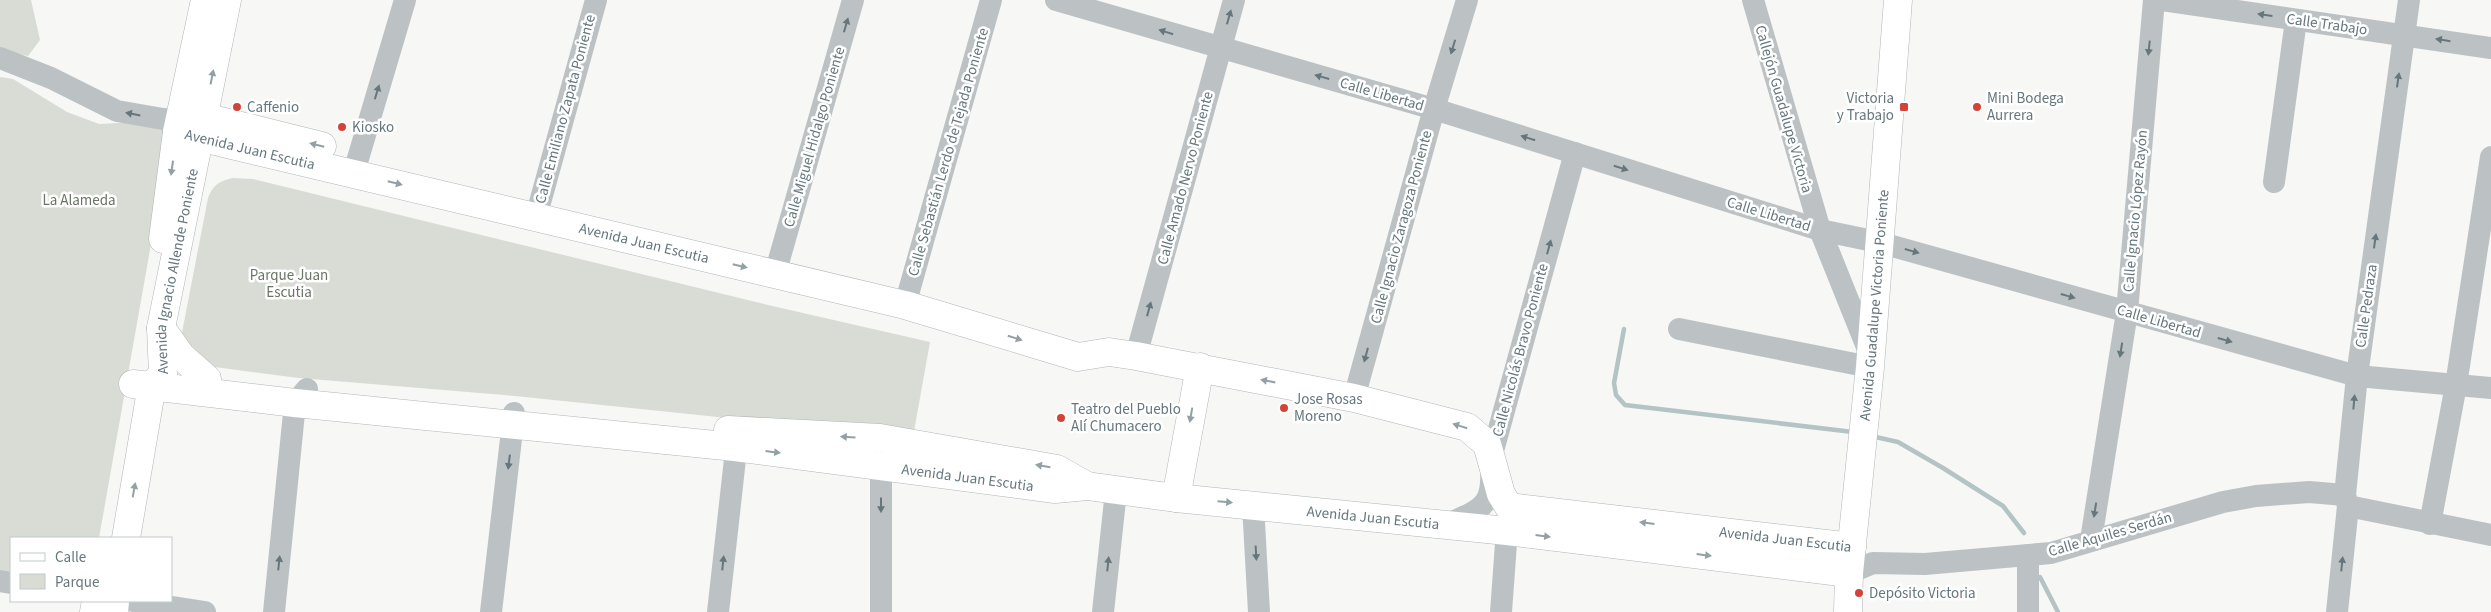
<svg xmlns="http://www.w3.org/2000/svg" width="2491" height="612" font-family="'Source Sans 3',sans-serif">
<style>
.green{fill:#d8dcd4}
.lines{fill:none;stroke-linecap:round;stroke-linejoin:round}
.stream{stroke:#b4c3c4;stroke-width:4.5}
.major-casing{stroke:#b0b6b9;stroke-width:29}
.minor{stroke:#bcc2c4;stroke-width:22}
.major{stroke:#fff;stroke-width:28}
.oneway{fill:#65777d}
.oneway2{fill:#93a0a4}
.poi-dot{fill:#d2443a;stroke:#fff;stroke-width:2}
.labels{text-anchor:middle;stroke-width:5;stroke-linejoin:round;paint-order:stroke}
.street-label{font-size:15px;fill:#65777d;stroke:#fff}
.poi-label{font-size:15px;fill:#65777d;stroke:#fff;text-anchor:start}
.park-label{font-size:15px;fill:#6a7664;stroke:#fff}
</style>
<rect width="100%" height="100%" fill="#f7f7f5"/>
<g class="green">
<path d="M 0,0 L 31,0 L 40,40 L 28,56 L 0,50 Z"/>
<path d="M 0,77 L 13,79 L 67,112 L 99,124 L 138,122 L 171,131 L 99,538 L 11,538 L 11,576 L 0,574 Z"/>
<path d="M 233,178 L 253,179 L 768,305 L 930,342 L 913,437 L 515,396 L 299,378 L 207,366 L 180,343 L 208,198 C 213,185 219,181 233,178 Z"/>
</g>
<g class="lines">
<g class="stream">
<path d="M 1624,329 L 1614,383 L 1616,395 L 1625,405 L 1853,432"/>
<path d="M 1871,436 L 1898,442 L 1943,468 L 2003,506 L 2024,533"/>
<path d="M 2040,577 L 2058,612"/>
</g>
<defs>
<g id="major">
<path d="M 181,120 L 204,117 L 322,146"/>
<path id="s1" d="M 177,132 L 905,305 L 1078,357 L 1109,352 L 1136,356 L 1354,398 L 1467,427 L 1487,444 L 1501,494 L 1509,507 L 1852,547"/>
<path d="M 163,239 L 177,132 L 205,0"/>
<path d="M 161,328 L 181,356 L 207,379"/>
<path id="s2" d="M 133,384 L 295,403 L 735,447 L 1055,489 L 1087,486 L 1176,498 L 1507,531 L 1849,573"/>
<path d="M 728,430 L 880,438 L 1057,469 L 1087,486"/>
<path d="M 1176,498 L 1200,367"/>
<path id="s3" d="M 126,538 L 152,385 L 163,374 L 161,328 L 227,0"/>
<path d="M 94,612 L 96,601"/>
<path d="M 114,612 L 115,601"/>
<path id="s4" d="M 1848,612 L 1849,573 L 1870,367 L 1898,0"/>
</g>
</defs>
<use href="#major" class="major-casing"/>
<g class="minor">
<path d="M 1056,0 L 1434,109 L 1820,230 L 1878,242 L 2357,376 L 2491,388"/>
<path d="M 1753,0 L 1820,230 L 1871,357"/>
<path d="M 2162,0 L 2491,48"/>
<path d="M 0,58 L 51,78 L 117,111 L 163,119 L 181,120"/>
<path d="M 354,172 L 405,0"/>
<path d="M 2274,182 L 2296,20"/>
<path d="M 536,217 L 596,0"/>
<path d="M 775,274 L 853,0"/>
<path d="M 905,305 L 991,0"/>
<path d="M 1679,329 L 1870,367"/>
<path d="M 1136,356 L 1234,0"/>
<path d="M 1354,398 L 1434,109 L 1467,0"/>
<path d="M 1253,505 L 1259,612"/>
<path d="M 2348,506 L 2491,535"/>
<path d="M 2430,524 L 2456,385 L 2491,157"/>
<path d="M 1445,525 C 1488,507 1493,505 1491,458 L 1575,153"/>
<path d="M 2091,540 L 2127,312 L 2154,0"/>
<path d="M 1849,573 L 1873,563 L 1925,564 L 2051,553 L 2223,502 L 2256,496 L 2309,492 L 2345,495"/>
<path d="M 0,581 L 11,583"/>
<path d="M 133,601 L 205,612"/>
<path d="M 274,612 L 295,403 L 307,389"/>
<path d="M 491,612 L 514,413"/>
<path d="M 718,612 L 738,432"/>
<path d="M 881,612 L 881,449"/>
<path d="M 1103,612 L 1116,491"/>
<path d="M 1501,612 L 1508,516"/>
<path d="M 2028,612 L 2028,555"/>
<path d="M 2337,612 L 2348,506 L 2345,495 L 2357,376 L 2409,0"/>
</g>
<use href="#major" class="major"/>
</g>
<defs><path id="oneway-solid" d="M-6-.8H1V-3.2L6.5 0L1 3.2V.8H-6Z" transform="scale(1.25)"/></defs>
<g class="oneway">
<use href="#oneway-solid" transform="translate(2265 15) rotate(-172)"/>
<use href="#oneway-solid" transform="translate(1229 17) rotate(-74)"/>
<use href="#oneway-solid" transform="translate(846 25) rotate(-74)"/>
<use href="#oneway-solid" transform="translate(1166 32) rotate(-163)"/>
<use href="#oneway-solid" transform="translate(2443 40) rotate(-171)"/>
<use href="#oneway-solid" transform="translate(1453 47) rotate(107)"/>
<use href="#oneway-solid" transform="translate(2149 48) rotate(96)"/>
<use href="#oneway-solid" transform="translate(1322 77) rotate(-164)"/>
<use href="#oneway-solid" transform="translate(2398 80) rotate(-82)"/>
<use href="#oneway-solid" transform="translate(377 92) rotate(-73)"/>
<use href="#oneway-solid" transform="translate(133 114) rotate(-169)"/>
<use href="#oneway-solid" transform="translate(1528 138) rotate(-163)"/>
<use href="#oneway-solid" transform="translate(1621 168) rotate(17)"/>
<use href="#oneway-solid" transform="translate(2375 241) rotate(-82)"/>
<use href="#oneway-solid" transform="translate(1549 247) rotate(-75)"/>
<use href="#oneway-solid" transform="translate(1912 251) rotate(16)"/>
<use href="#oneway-solid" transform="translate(2068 296) rotate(16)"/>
<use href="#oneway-solid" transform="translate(1149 309) rotate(-75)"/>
<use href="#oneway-solid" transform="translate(2225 340) rotate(16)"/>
<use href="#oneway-solid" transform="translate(2121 350) rotate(99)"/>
<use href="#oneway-solid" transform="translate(1366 355) rotate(105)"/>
<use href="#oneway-solid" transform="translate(2354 402) rotate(-85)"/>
<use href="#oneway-solid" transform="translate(509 462) rotate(97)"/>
<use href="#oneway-solid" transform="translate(881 505) rotate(90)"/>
<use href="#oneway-solid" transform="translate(2095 510) rotate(99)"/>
<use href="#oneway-solid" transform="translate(1256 553) rotate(87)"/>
<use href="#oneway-solid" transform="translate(279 563) rotate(-84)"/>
<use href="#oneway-solid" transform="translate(723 563) rotate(-84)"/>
<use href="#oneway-solid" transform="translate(1108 564) rotate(-84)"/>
<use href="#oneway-solid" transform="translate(2342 564) rotate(-84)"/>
</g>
<g class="oneway2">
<use href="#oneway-solid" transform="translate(212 77) rotate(-79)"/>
<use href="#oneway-solid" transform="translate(317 145) rotate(-166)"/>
<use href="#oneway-solid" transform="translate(172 168) rotate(98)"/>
<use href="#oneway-solid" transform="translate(395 183) rotate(14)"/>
<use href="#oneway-solid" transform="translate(740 266) rotate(13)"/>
<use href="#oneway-solid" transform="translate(1015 338) rotate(17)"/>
<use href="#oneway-solid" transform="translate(1268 381) rotate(-169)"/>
<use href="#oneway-solid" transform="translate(1191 415) rotate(100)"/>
<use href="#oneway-solid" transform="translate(1460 426) rotate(-163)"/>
<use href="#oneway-solid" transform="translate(848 437) rotate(-177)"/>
<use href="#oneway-solid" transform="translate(773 452) rotate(7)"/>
<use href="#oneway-solid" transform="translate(1043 466) rotate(-170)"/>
<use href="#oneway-solid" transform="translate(134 490) rotate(-80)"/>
<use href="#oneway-solid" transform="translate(1225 502) rotate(5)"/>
<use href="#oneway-solid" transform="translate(1647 523) rotate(-173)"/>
<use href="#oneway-solid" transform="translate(1543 536) rotate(7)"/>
<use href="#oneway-solid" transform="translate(1704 555) rotate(7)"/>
</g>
<g class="poi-dot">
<circle cx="237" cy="107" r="5"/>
<rect x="1899" y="102" width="10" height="10" rx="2.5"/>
<circle cx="1977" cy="107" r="5"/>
<circle cx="342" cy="127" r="5"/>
<circle cx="1284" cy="408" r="5"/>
<circle cx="1061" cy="418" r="5"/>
<circle cx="1859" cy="593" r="5"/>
</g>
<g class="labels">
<g class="street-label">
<text transform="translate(2327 24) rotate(8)" y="5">Calle Trabajo</text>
<text transform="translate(1382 94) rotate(16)" y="5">Calle Libertad</text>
<text transform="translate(565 109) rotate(-75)" y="5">Calle Emiliano Zapata Poniente</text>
<text transform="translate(1784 109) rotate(74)" y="5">Callejón Guadalupe Victoria</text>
<text transform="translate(814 137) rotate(-74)" y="5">Calle Miguel Hidalgo Poniente</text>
<text dy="5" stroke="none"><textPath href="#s1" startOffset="75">Avenida Juan Escutia</textPath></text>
<text transform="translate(948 152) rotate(-74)" y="5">Calle Sebastián Lerdo de Tejada Poniente</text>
<text transform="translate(1185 178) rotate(-75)" y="5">Calle Amado Nervo Poniente</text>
<text transform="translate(2135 211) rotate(-85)" y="5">Calle Ignacio López Rayón</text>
<text transform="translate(1769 214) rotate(17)" y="5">Calle Libertad</text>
<text transform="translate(1401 227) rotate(-75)" y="5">Calle Ignacio Zaragoza Poniente</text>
<text dy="5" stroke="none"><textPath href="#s1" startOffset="480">Avenida Juan Escutia</textPath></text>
<text dy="5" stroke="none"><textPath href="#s3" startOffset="275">Avenida Ignacio Allende Poniente</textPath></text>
<text dy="5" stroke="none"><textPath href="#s4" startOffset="308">Avenida Guadalupe Victoria Poniente</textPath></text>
<text transform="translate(2366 306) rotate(-82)" y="5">Calle Pedraza</text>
<text transform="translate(2159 321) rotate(16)" y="5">Calle Libertad</text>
<text transform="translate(1520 350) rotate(-75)" y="5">Calle Nicolás Bravo Poniente</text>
<text dy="5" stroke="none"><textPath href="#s2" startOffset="840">Avenida Juan Escutia</textPath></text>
<text dy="5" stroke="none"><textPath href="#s2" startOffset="1248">Avenida Juan Escutia</textPath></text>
<text transform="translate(2110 534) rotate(-16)" y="5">Calle Aquiles Serdán</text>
<text dy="5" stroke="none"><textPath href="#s1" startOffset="1698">Avenida Juan Escutia</textPath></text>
</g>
<g class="poi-label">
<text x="1894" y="103" text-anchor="end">Victoria<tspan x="1894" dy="17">y Trabajo</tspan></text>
<text x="1987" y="103">Mini Bodega<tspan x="1987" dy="17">Aurrera</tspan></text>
<text x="247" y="112">Caffenio</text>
<text x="352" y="132">Kiosko</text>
<text x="1294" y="404">Jose Rosas<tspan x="1294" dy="17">Moreno</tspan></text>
<text x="1071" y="414">Teatro del Pueblo<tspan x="1071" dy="17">Alí Chumacero</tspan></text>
<text x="1869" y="598">Depósito Victoria</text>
</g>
<g class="park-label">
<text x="79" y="205">La Alameda</text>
<text x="289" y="280">Parque Juan<tspan x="289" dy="17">Escutia</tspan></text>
</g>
</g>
<rect x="10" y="537" width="162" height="65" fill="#ffffff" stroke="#c1c9cb"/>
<rect x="20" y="553" width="25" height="8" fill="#ffffff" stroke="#c1c9cb"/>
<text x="55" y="562" font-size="15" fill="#65777d">Calle</text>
<rect x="20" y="574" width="25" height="15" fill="#d8dcd4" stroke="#c1c9cb"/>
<text x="55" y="587" font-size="15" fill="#65777d">Parque</text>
</svg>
